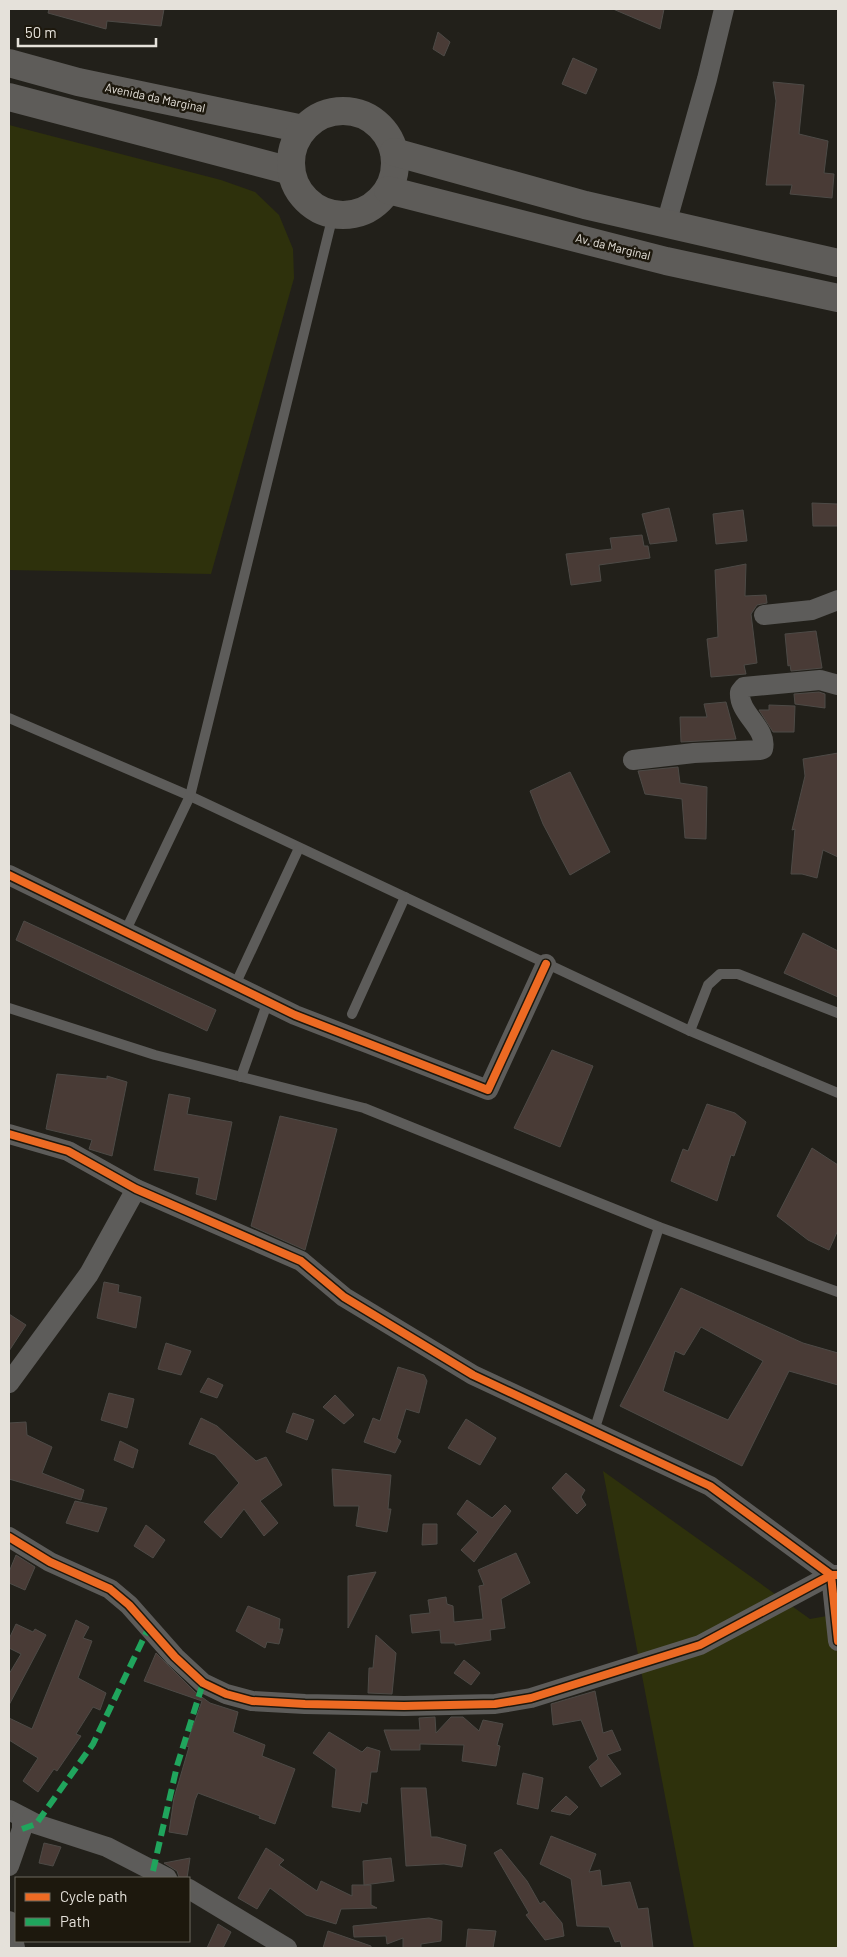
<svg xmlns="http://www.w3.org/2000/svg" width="847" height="1957" font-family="Barlow,sans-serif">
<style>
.green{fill:#2e310c}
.building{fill:#493b36;stroke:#4d4a46;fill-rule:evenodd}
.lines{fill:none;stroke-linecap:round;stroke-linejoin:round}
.lane{stroke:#5d5c5a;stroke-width:10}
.street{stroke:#5d5c5a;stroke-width:20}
.primary{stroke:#5e5c59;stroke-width:28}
.quiet{stroke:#20a55d;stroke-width:6;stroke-dasharray:12 6;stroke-linecap:butt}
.cycleway-casing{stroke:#1d180d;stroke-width:11}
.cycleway{stroke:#ed6a23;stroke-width:8}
.labels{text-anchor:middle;stroke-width:5;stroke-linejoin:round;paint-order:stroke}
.street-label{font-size:12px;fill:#e5e1da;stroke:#1d180d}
</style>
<rect width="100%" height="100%" fill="#22201a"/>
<g class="green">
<path d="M 9,125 L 221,180 L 255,192 L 279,215 L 293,249 L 294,278 L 211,574 L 9,570 Z"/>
<path d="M 603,1471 L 810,1619 L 838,1614 L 838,1948 L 694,1948 Z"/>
</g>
<g class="building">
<path d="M 49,9 L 164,9 L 161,26 L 107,21 L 106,29 L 48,13 Z"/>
<path d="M 613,9 L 664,9 L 660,29 Z"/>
<path d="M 438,32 L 450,42 L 444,56 L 433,49 Z"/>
<path d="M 573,58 L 597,69 L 586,94 L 562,84 Z"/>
<path d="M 773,82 L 804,85 L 799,134 L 828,141 L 824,173 L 834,174 L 832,198 L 790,194 L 792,185 L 766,185 L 776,101 Z"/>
<path d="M 812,503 L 838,504 L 838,526 L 813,526 Z"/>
<path d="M 669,508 L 677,541 L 650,544 L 642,514 Z"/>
<path d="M 743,510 L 747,541 L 716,544 L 713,514 Z"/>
<path d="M 642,535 L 644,546 L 648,546 L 650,558 L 599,565 L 601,581 L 571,585 L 566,554 L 612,549 L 610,538 Z"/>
<path d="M 746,564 L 745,596 L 766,595 L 767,603 L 757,605 L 751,614 L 757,663 L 744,665 L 746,674 L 711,677 L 707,639 L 718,637 L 715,570 Z"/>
<path d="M 816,631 L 822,668 L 791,671 L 790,665 L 788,666 L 785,634 Z"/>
<path d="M 819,692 L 825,694 L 825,708 L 795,704 L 794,694 Z"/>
<path d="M 726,702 L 736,739 L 681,742 L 680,717 L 707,717 L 704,704 Z"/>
<path d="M 769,705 L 795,706 L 794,732 L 773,732 L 759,710 L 769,710 Z"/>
<path d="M 838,753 L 838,857 L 823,850 L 817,878 L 802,874 L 791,874 L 795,829 L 792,830 L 805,776 L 803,759 Z"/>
<path d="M 678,767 L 680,783 L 707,787 L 706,839 L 685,838 L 682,799 L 645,794 L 638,771 Z"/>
<path d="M 570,772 L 610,852 L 570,875 L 543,824 L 530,791 Z"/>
<path d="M 24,921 L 216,1010 L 207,1031 L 16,940 Z"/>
<path d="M 803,933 L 838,951 L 838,997 L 784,973 Z"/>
<path d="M 552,1050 L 593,1066 L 560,1147 L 514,1128 Z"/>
<path d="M 57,1074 L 107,1079 L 107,1076 L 127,1082 L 112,1156 L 89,1149 L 92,1140 L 46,1129 Z"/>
<path d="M 169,1094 L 190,1098 L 187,1114 L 232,1122 L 216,1200 L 196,1194 L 199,1178 L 154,1170 Z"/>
<path d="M 707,1104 L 735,1113 L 746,1122 L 734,1156 L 731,1155 L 717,1201 L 671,1181 L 683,1149 L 688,1151 Z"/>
<path d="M 280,1116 L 337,1129 L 305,1250 L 251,1226 Z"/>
<path d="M 812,1148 L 838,1165 L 838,1230 L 829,1250 L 808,1240 L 777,1216 Z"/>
<path d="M 104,1282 L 119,1285 L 118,1292 L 141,1297 L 136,1328 L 97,1318 Z"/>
<path d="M 681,1288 L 803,1343 L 838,1353 L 838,1385 L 789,1371 L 742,1466 L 620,1406 ZM 701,1327 L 763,1361 L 728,1420 L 663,1391 L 675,1351 L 684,1355 Z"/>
<path d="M 9,1314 L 26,1325 L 9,1351 Z"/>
<path d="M 166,1343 L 191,1351 L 181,1375 L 158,1369 Z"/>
<path d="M 398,1367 L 424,1375 L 427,1381 L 419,1413 L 406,1409 L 397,1438 L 401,1441 L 395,1453 L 364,1442 L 373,1418 L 380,1421 Z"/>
<path d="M 208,1378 L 223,1385 L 217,1398 L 200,1392 Z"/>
<path d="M 109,1393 L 134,1399 L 127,1428 L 101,1420 Z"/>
<path d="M 335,1395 L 354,1415 L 344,1424 L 323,1407 Z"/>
<path d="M 293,1413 L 314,1420 L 307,1440 L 286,1432 Z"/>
<path d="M 201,1418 L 217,1426 L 256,1461 L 266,1457 L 282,1485 L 260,1501 L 278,1523 L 264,1536 L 244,1509 L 221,1538 L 204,1522 L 239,1483 L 215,1455 L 189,1444 Z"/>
<path d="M 466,1419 L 496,1438 L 480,1465 L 448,1448 Z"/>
<path d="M 26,1422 L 27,1435 L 52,1447 L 42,1473 L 84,1490 L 81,1500 L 9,1479 L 9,1423 Z"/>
<path d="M 120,1441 L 138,1450 L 133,1468 L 114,1460 Z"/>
<path d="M 332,1469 L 391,1475 L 388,1509 L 391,1509 L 387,1532 L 356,1526 L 359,1506 L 334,1506 Z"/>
<path d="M 566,1473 L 585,1490 L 581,1497 L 586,1505 L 577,1514 L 552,1488 Z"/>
<path d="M 467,1500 L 492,1518 L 505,1505 L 511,1511 L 474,1562 L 461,1550 L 478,1532 L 457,1514 Z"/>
<path d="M 75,1501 L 107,1508 L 98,1532 L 66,1523 Z"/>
<path d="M 423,1524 L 437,1524 L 437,1544 L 422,1545 Z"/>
<path d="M 146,1525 L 165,1540 L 153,1558 L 134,1546 Z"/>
<path d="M 516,1553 L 530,1583 L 501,1599 L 505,1628 L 490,1630 L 491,1640 L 455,1645 L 455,1643 L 441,1643 L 440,1630 L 412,1633 L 410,1615 L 430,1613 L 428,1600 L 446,1597 L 447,1604 L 453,1606 L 454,1622 L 483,1619 L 479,1586 L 484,1585 L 478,1570 Z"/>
<path d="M 16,1555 L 35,1567 L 25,1590 L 9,1583 L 9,1572 Z"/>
<path d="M 376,1572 L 348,1628 L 348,1576 Z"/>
<path d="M 248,1606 L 280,1619 L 279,1629 L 283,1629 L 279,1644 L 267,1642 L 265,1648 L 236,1631 Z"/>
<path d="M 76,1620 L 89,1627 L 83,1638 L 92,1641 L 78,1678 L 106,1693 L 100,1710 L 93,1707 L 76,1734 L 81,1736 L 57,1771 L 54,1769 L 38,1792 L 23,1781 L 38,1758 L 9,1740 L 9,1718 L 32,1729 Z"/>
<path d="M 16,1624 L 33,1632 L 35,1629 L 46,1635 L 9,1705 L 9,1674 L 21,1654 L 9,1648 L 9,1639 Z"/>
<path d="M 376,1635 L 396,1653 L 392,1694 L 368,1693 L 369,1668 L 373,1668 Z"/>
<path d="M 156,1653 L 195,1692 L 210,1703 L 238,1712 L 233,1732 L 265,1745 L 262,1756 L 295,1769 L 275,1824 L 259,1818 L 260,1816 L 198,1793 L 195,1800 L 187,1835 L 169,1832 L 174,1798 L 189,1747 L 186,1746 L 202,1701 L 144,1681 Z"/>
<path d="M 464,1660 L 480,1673 L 471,1685 L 454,1673 Z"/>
<path d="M 595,1691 L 603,1733 L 612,1730 L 621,1750 L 607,1755 L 621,1774 L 601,1787 L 589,1767 L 598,1759 L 581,1720 L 553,1725 L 551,1704 Z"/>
<path d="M 435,1717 L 436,1733 L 451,1717 L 463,1717 L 479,1731 L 483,1720 L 503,1724 L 497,1745 L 500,1746 L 496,1766 L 462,1761 L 464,1745 L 420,1744 L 420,1750 L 391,1750 L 384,1730 L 420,1730 L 419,1718 Z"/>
<path d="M 329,1732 L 362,1752 L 367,1747 L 380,1751 L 377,1772 L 371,1772 L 367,1804 L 362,1802 L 360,1812 L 332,1807 L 336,1769 L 313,1753 Z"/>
<path d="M 523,1773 L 543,1778 L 538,1809 L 517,1804 Z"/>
<path d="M 401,1788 L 426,1788 L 431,1837 L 437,1837 L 466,1845 L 462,1867 L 444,1864 L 406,1866 Z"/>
<path d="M 566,1796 L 578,1807 L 570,1815 L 551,1811 Z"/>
<path d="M 551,1836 L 596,1854 L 589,1872 L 600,1870 L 602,1886 L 630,1882 L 638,1909 L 648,1908 L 653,1948 L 622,1948 L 620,1941 L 615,1942 L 609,1927 L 577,1926 L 571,1879 L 540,1864 Z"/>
<path d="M 44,1843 L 61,1847 L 53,1866 L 39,1863 Z"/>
<path d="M 266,1848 L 284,1860 L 279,1865 L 317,1891 L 321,1881 L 352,1896 L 352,1885 L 371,1885 L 371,1905 L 377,1908 L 341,1909 L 336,1924 L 306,1915 L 270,1888 L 257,1909 L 238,1898 Z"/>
<path d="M 501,1849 L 527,1881 L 540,1904 L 544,1901 L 562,1923 L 564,1936 L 545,1940 L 526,1915 L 529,1913 L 494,1853 Z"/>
<path d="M 190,1858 L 187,1878 L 184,1878 L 179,1877 L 177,1871 L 164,1863 Z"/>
<path d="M 391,1858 L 394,1881 L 364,1885 L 363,1861 Z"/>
<path d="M 429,1918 L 442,1921 L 441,1941 L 421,1944 L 421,1948 L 403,1948 L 403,1938 L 387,1944 L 386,1936 L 354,1937 L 353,1926 Z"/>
<path d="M 218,1924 L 231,1932 L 223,1948 L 207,1948 Z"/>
<path d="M 468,1929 L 496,1931 L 493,1948 L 466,1948 Z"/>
<path d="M 328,1931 L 371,1946 L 371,1948 L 323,1948 Z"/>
</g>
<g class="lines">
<g class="lane">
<path d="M 9,718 L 190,796 L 690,1031 L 838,1093"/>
<path d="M 125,932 L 190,796 L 333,215"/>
<path d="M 235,985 L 299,848"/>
<path d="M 9,1008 L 155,1055 L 364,1108 L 659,1227 L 838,1292"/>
<path d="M 352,1014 L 405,897"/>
<path d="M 690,1031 L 708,985 L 720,974 L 738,974 L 838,1013"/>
<path d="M 241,1077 L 268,1001"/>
<path d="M 594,1431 L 659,1227"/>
</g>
<g class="street">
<path d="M 666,224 L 707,79 L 724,9"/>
<path d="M 764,615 L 812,610 L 838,600"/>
<path d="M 633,760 L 694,753 L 760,750 L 763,749 C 768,728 738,714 740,692 L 744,687 L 820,680 L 838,685"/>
<path d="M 9,875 L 295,1015 L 488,1090 L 546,964"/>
<path d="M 9,1134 L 68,1151 L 136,1189 L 301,1261 L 344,1297 L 473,1375 L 710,1486 L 831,1575 L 838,1641"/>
<path d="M 9,1383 L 89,1274 L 136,1189"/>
<path d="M 9,1537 L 50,1562 L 110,1589 L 129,1605 L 175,1657 L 203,1683 L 226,1694 L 252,1701 L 305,1704 L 404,1706 L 495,1704 L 531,1698 L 700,1645 L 831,1575 L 838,1575"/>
<path d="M 9,1810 L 36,1824 L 107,1847 L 167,1878"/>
<path d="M 9,1866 L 22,1829 L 22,1817"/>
<path d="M 189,1889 L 287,1948"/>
<path d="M 9,1921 L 15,1948"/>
</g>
<g class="primary">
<path d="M 9,63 L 78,82 L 303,129"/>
<path d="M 9,97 L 291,171"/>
<circle cx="343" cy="163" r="52"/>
<path d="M 394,152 L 585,205 L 838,263"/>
<path d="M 388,190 L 666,261 L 838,298"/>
</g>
<g class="quiet">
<path d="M 22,1829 L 36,1824 L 93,1744 L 149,1627"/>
<path d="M 153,1871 L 177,1766 L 203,1683"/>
</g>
<defs>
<g id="cycleway">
<path d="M 9,875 L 295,1015 L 488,1090 L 546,964"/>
<path d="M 9,1134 L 68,1151 L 136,1189 L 301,1261 L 344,1297 L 473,1375 L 710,1486 L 831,1575 L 838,1641"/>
<path d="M 9,1537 L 50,1562 L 110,1589 L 129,1605 L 175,1657 L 203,1683 L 226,1694 L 252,1701 L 305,1704 L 404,1706 L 495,1704 L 531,1698 L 700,1645 L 831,1575 L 837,1575"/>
</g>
</defs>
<use href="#cycleway" class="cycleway-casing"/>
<use href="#cycleway" class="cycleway"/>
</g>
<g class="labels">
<g class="street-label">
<text transform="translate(155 98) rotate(12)" y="4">Avenida da Marginal</text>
<text transform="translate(613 247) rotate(14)" y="4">Av. da Marginal</text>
</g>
</g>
<rect width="847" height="1957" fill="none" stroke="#e5e1da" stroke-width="20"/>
<rect x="15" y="1877" width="175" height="65" fill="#1d180d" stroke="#6d685f"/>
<rect x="25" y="1893" width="25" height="8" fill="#ed6a23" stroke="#6d685f"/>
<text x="60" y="1902" font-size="15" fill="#e5e1da">Cycle path</text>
<rect x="25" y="1918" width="25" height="8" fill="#20a55d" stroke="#6d685f"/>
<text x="60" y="1927" font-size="15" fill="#e5e1da">Path</text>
<path d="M18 38v8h138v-8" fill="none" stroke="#e5e1da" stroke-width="2.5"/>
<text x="25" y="38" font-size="15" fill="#e5e1da" stroke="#1d180d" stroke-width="4" paint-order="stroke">50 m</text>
</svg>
